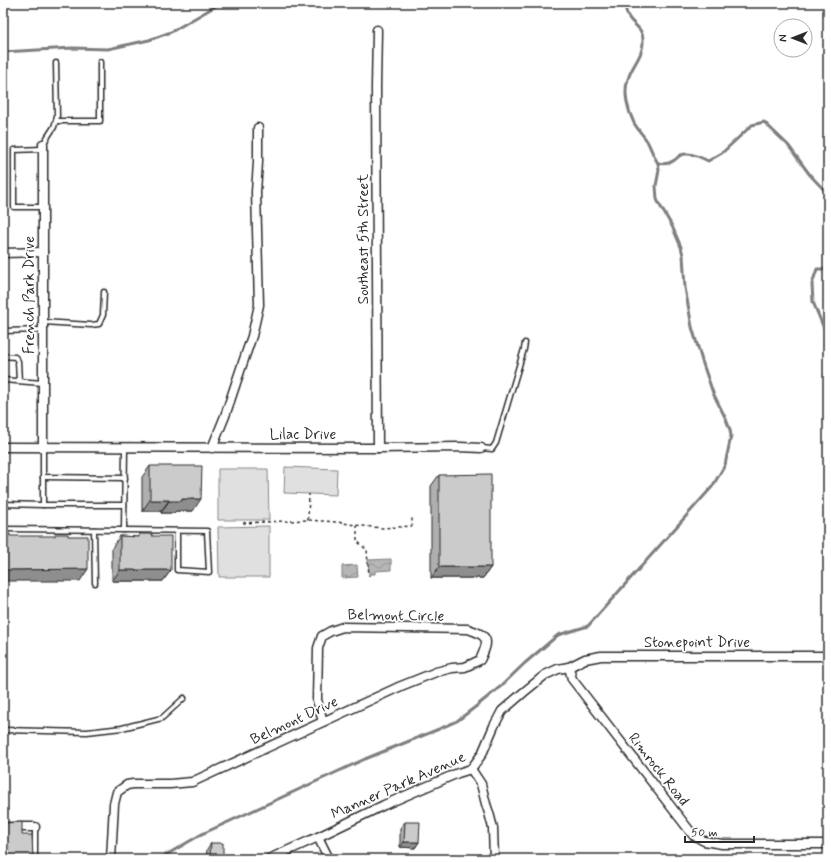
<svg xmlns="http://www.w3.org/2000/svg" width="831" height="862" font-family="Mynerve,sans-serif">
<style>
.grass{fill:#e0e0e0;stroke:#868686}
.water{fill:url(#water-waves);stroke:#7e7e7e}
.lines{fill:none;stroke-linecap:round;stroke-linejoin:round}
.stream{stroke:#7e7e7e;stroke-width:3}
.service-casing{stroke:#2b2b2b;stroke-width:7}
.minor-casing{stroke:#2b2b2b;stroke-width:11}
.path{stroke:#2b2b2b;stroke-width:1.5;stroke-dasharray:3 3;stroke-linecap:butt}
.service{stroke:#fff;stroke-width:4}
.minor{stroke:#fff;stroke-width:8}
.wall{fill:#afafaf;stroke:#2b2b2b}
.shaded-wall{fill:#8e8e8e;stroke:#2b2b2b}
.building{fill:#cbcbcb;stroke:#2b2b2b}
.labels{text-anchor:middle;stroke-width:3.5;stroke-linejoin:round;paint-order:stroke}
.street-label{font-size:15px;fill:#2b2b2b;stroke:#fff}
</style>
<defs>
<pattern id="water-waves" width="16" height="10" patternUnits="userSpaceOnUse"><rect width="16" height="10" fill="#b6b6b6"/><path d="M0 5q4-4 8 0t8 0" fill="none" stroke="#949494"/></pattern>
</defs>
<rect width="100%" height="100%" fill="#fff"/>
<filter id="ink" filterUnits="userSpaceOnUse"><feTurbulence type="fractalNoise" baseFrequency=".025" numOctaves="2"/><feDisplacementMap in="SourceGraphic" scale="8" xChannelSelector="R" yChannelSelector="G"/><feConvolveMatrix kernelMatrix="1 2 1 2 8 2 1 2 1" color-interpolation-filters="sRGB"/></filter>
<g filter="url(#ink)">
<g class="grass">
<path d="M 285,467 L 337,469 L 336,495 L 284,493 Z"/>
<path d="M 218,469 L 268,469 L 269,520 L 218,520 Z"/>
<path d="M 269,526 L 269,577 L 219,577 L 218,527 Z"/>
</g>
<g class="water">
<path d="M 391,559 L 391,570 L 375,571 L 375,574 L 369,574 L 368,560 Z"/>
<path d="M 357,565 L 358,577 L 342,578 L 342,566 Z"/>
</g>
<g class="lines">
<g class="stream">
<path d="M 626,3 C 623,24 643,23 643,40 C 644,55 632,65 628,79 C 623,93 628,111 634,123 C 638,130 643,135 647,141 C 651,148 653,156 658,163 C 663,164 669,164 673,161 C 676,160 678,156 681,155 C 690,152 700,157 708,161 L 722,153 L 752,125 L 764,122 L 788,145 L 810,175 L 828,194"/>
<path d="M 3,52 L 72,48 L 108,49 L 149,40 L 171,32 L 221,3"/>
<path d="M 828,269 L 817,269 L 812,284 L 813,302 L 828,338"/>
<path d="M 159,859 L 202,834 L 365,759 L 439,729 L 457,721 L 474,708 L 500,687 L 525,663 L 558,635 L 588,626 L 712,487 L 725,465 L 731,436 L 730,430 L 726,419 L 713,393 L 702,361 L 692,327 L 685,288 L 683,255 L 681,247 L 672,226 L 659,204 L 657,199 L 656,186 L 659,170 L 658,163"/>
</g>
<defs>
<g id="service">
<path d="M 56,121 L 100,121 L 100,62"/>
<path d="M 43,144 L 54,127 L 57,117 L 56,63"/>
<path d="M 43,207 L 14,207 L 14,150 L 43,149"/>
<path d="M 43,322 L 91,325 L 99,324 L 103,315 L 104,292"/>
<path d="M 3,331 L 43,330"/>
<path d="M 3,356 L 15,357 L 18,361 L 19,381"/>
<path d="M 3,380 L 43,383"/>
<path d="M 481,448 L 492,449 L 496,443 L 524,349 L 525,343"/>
<path d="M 43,477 L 125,478"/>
<path d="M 3,504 L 43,505 L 43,447"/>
<path d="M 43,505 L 124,505"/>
<path d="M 3,529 L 124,530 L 125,447"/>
<path d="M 94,530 L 95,583"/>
<path d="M 124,530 L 207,531 L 209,572 L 177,570 L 177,531"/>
<path d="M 3,730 L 87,732 L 122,728 L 162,718 L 184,698"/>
<path d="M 35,859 L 35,827"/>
</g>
<g id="minor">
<path d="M 377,30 L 376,87 L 378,448"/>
<path d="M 3,253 L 43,252"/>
<path d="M 3,447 L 378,448 L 460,447 L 481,448"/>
<path d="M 43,447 L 43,144"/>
<path d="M 212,448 L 225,416 L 239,374 L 252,336 L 259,305 L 256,192 L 258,162 L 258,128"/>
<path d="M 569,667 L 572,679 L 693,835 L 704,841 L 722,844 L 828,844"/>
<path d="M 471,769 L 481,784 L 486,804 L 489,813 L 493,828 L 494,859"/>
<path d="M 3,827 L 35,827"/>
<path d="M 318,837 L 329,859"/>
<path d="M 111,859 L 114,804 L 117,792 L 127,785 L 133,784 L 170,784 L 192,782 L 401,686 L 436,672 L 452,668 L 465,667 L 480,660 C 489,641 490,636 468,629 L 343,627 L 331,631 L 322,636 L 318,648 L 317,700 L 323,722"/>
<path d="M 269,859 L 318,837 L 384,805 L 458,773 L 471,769 L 482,754 L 494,726 L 502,711 L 524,692 L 545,675 L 558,669 L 569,667 L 585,659 L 601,656 L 828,656"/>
</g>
</defs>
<use href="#service" class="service-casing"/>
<use href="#minor" class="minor-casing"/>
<g class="path">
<path d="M 308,520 L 309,494"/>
<path d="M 243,523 L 308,520 L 337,522 L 362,526 L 383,528 L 412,526 L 412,518"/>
<path d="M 357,525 L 357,541 L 367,550 L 369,576"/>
</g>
<use href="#service" class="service"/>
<use href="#minor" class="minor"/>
</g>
<g class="wall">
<path d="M 150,466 L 193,511 L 176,511 L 174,513 L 161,513 L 161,511 L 142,511 L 142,477 Z"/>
<path d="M 439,475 L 491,567 L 483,578 L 431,578 L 431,486 Z"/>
<path d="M 139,534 L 152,536 L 171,570 L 163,581 L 112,581 L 112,548 L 120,536 L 138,537 Z"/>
<path d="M 405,822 L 419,842 L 415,848 L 400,847 L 400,828 Z"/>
<path d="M 5,823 L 22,835 L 3,859 L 3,826 Z"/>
<path d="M 211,843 L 223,855 L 220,859 L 206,859 L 207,849 Z"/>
</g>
<g class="shaded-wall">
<path d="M 182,499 L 201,499 L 193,511 L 176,511 L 174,513 L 161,513 L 169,501 Z"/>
<path d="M 150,500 L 169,500 L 161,511 L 142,511 Z"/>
<path d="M 439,567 L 491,567 L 483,578 L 431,578 Z"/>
<path d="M 88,569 L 80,581 L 3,581 L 3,570 Z"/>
<path d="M 120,570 L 171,570 L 163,581 L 112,581 Z"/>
<path d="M 404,842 L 419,842 L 415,848 L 400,847 Z"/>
<path d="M 210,855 L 223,855 L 220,859 L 208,859 Z"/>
<path d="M 24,858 L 33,858 L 32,859 L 23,859 Z"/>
</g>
<g class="building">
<path d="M 150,466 L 202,466 L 201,499 L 182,499 L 182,501 L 169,501 L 169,500 L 150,500 Z"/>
<path d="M 491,474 L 491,567 L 439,567 L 439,475 Z"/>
<path d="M 3,534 L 10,534 L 10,536 L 55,536 L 55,534 L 68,534 L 68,536 L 88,536 L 88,569 L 3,570 Z"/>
<path d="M 139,534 L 152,534 L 152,536 L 171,536 L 171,570 L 120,570 L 120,536 L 139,537 Z"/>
<path d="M 22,822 L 22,835 L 32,835 L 33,858 L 24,858 L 24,859 L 3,859 L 3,835 L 5,835 L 5,823 Z"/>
<path d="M 405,822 L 420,822 L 419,842 L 404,842 Z"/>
<path d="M 211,843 L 223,843 L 223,855 L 210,855 Z"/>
<rect x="175" y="857" width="16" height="2"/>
</g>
</g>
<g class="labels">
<g class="street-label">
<text transform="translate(363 239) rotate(-90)" y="5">Southeast 5th Street</text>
<text transform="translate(29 295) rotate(-90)" y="5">French Park Drive</text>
<text x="303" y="439">Lilac Drive</text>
<text transform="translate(396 615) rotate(1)" y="5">Belmont Circle</text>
<text x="697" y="647">Stonepoint Drive</text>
<text transform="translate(294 720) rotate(-25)" y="5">Belmont Drive</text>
<text transform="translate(659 769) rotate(52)" y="5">Rimrock Road</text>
<text transform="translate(398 785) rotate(-24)" y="5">Manner Park Avenue</text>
</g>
</g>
<rect width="831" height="862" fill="none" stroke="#fff" stroke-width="16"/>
<rect x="8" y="8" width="815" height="846" fill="none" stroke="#2b2b2b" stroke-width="1.5" filter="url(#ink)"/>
<g transform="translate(793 38) rotate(270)"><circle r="19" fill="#ffffff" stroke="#aaaaaa"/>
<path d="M0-3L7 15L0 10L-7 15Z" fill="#2b2b2b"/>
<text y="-6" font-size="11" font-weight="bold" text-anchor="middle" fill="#2b2b2b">N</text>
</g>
<path d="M685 836v6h69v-6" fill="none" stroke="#2b2b2b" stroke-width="2"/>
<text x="691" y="836" font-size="12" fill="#2b2b2b" stroke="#ffffff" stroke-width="3" paint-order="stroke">50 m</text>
</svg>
